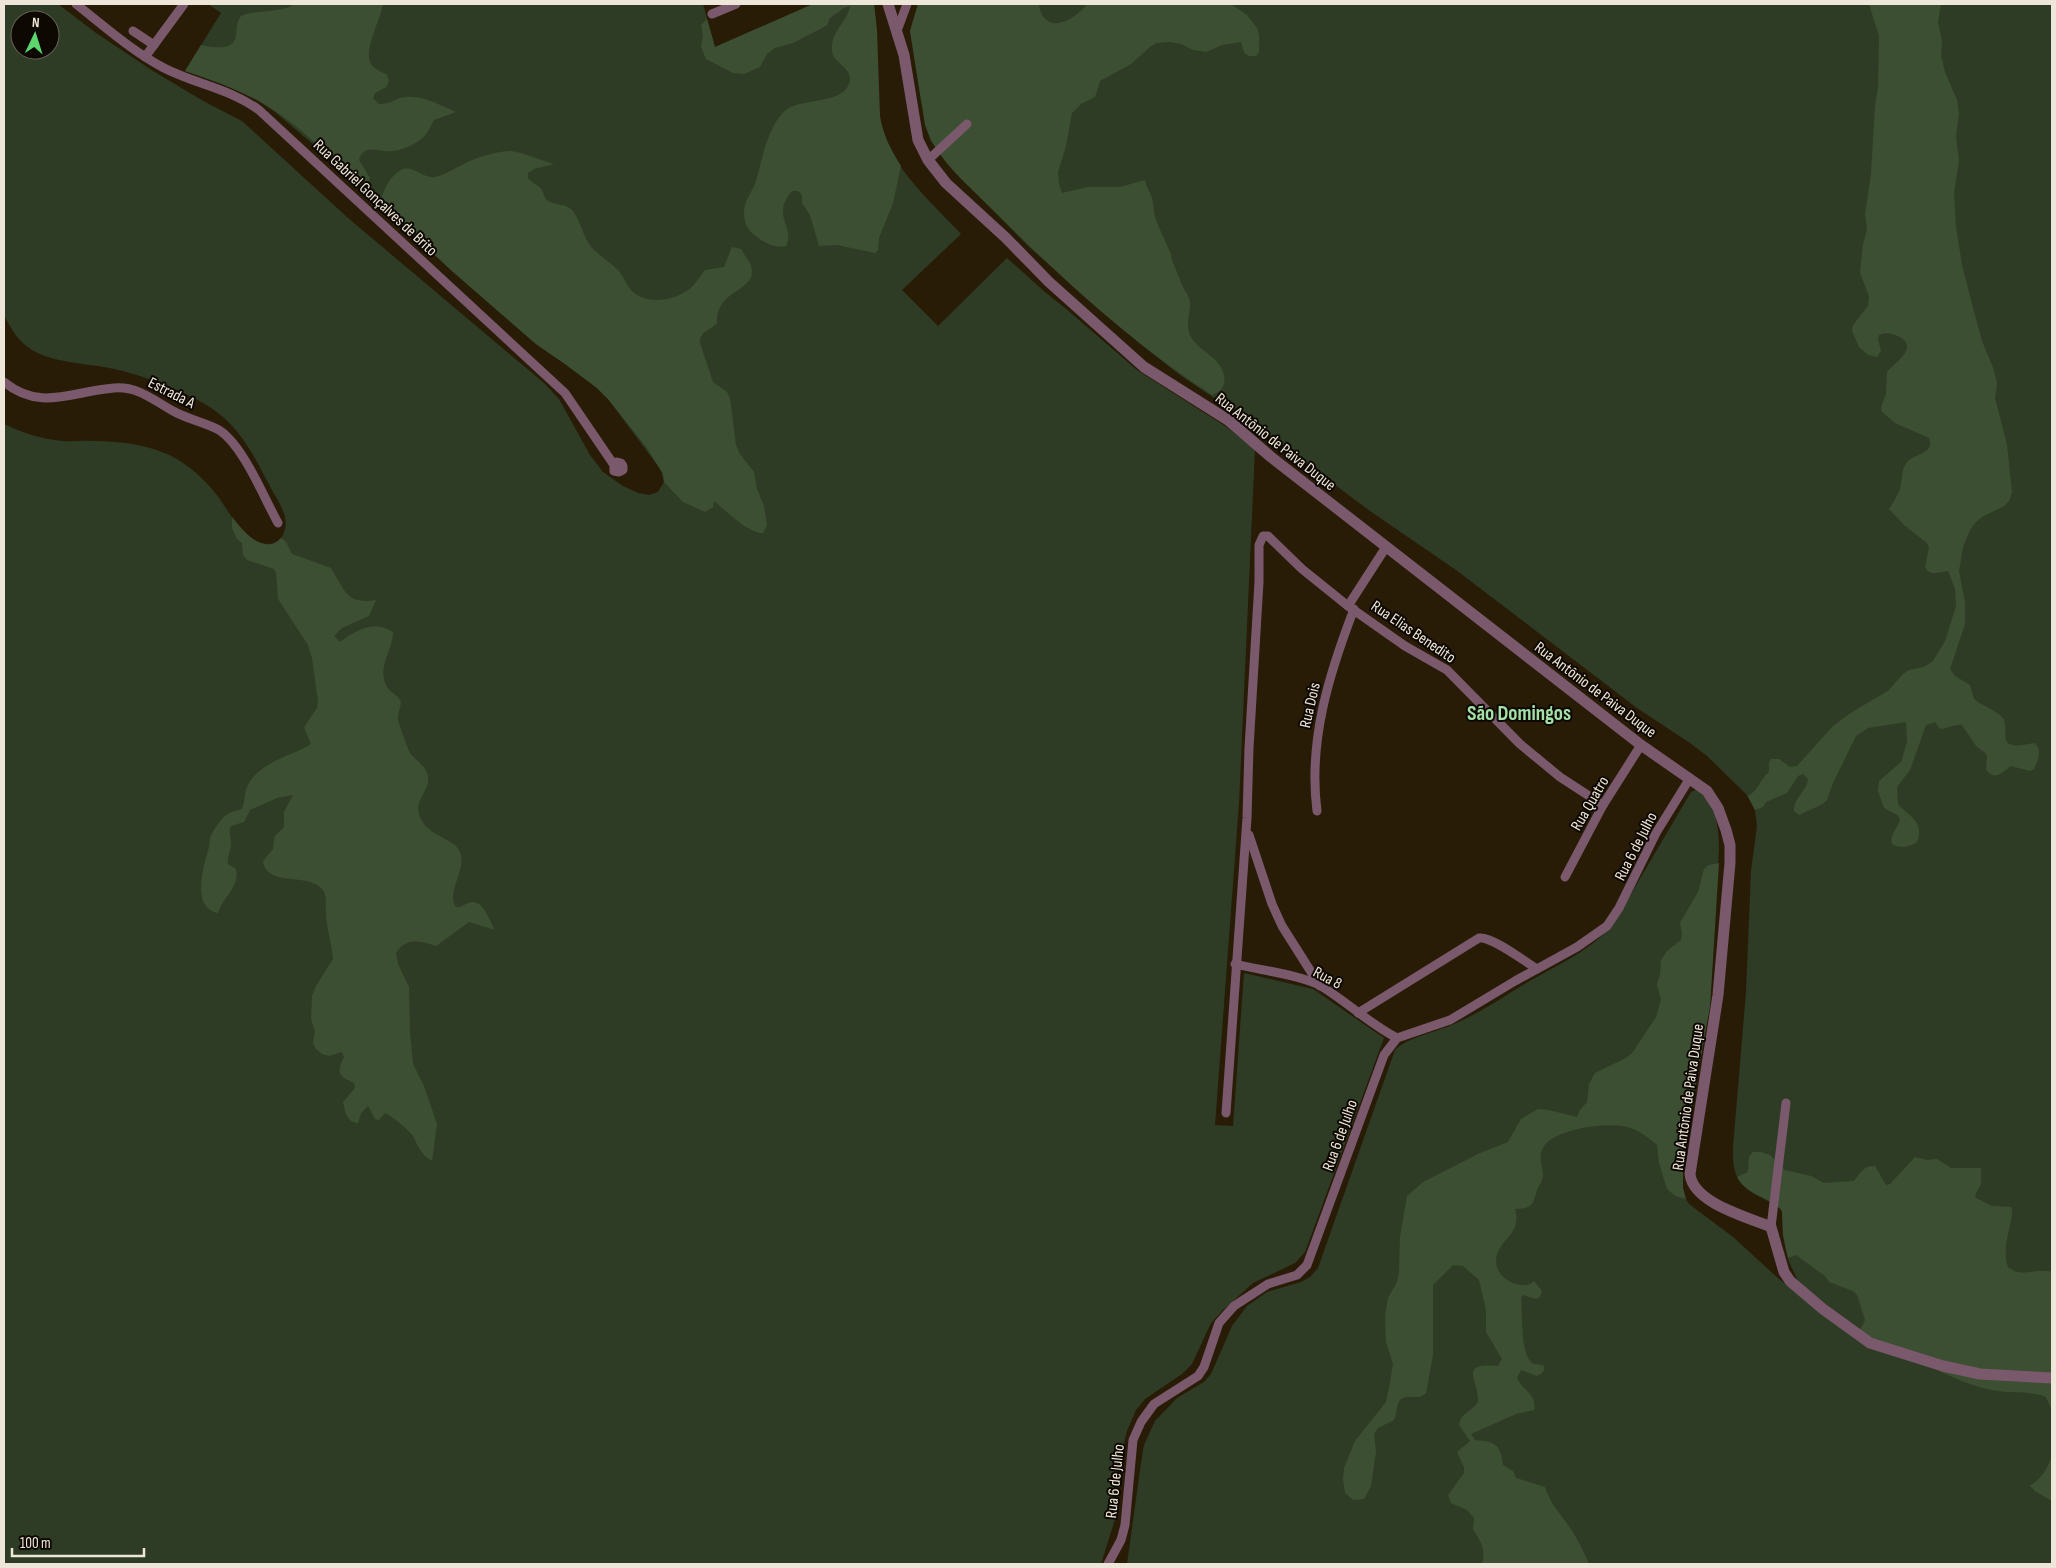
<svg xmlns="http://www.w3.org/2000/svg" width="2056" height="1568" font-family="'Sofia Sans Condensed',sans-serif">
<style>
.green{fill:#2e3c25;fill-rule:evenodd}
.forest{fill:#3d4f32}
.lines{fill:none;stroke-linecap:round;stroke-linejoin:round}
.minor{stroke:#7a596c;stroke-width:9}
.tertiary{stroke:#7a596c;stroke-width:11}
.labels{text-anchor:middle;stroke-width:4;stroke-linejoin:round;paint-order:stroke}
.street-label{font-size:16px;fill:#eee6d9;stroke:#0d0802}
.district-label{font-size:21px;font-weight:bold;fill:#a3e0a7;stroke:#0d0802}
</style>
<rect width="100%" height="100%" fill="#291c07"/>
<g class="green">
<path d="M 4,4 L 58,4 L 96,33 L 153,71 L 205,102 L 242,121 L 348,218 L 544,383 L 559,399 L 590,455 L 603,472 L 623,486 L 638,493 L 649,495 L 658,492 L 664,482 L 661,470 L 608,399 L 597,388 L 565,364 L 536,344 L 452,271 L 339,166 L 275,112 L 257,100 L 227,86 L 185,71 L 221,13 L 208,4 L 703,4 L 715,47 L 813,4 L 874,4 C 880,44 873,87 881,127 C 890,166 934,205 961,234 L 902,290 L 938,326 L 1007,258 L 1046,293 L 1065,308 L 1137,370 L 1225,426 L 1255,449 L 1239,803 L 1215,1125 L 1233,1126 L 1244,973 L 1313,989 L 1384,1038 L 1305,1252 L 1295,1263 L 1253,1283 L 1223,1310 L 1211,1323 L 1192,1364 L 1182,1374 L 1145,1399 L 1136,1410 L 1127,1431 L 1122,1451 L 1116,1516 L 1101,1564 L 4,1564 L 4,424 C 23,433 41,439 62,441 C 72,442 82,440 92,441 C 121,441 155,445 180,461 C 194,470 206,481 216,494 C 231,513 247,551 277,543 C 293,526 284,510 273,492 C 257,462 243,430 214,410 C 191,393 138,373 109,368 C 84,363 54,363 32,350 C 18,341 11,329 4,315 ZM 20,20 L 50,20 L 50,50 L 20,50 Z"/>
<path d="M 918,4 L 2052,4 L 2052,1376 L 1868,1338 L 1802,1285 L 1797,1279 L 1789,1262 L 1786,1251 L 1783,1235 L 1782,1211 C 1777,1204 1769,1202 1762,1198 C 1737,1186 1732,1173 1733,1147 L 1746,992 L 1751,871 L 1757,826 L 1755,810 L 1746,794 L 1707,756 L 1690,743 L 1637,708 L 1456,570 L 1370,511 L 1263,431 L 1180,375 L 1139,343 L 1029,247 L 952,169 L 930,140 L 921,101 L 910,31 Z"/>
<path d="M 1698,789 C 1716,800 1719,829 1719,849 L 1710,1006 L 1683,1155 L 1683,1188 L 1684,1196 L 1689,1204 L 1733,1237 L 1779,1279 L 1837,1322 L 2052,1383 L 2052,1564 L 1127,1564 L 1141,1463 L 1144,1445 L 1155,1421 L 1177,1398 L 1204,1382 L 1211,1374 L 1232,1326 L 1247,1306 L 1267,1292 L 1301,1282 L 1310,1277 L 1318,1268 L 1395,1050 C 1408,1037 1437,1032 1454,1024 C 1480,1013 1503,997 1528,982 C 1557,965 1595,949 1615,921 L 1691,792 Z"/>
</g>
<g class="forest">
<path d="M 295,4 L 383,4 C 381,19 363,50 371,64 C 374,69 382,72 387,75 L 389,81 L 386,87 L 375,93 L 373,98 L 379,104 C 390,105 395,98 405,97 C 423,95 440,105 456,112 L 434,120 C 430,127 428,134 421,139 C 414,145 402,150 393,151 C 381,153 364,142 359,160 L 370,178 L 366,192 C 333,160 298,122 257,100 C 234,88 210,79 185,71 L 201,45 C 211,47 234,52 236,36 C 237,28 236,23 241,16 C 258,9 278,14 295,4 Z"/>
<path d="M 813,4 L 874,4 L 877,30 L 880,116 C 883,135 891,150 901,166 L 893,203 L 879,238 L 878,250 L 875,253 L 837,245 L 819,246 L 810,215 L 802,203 L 802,195 L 798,191 L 792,191 C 770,216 796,227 786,246 C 774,249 761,241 752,233 C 746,228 744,220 744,212 C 744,202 751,193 755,184 C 762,162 768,121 789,108 C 805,99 840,103 848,86 C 857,69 833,64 832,51 C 830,32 848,21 850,6 L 844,8 L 830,18 L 827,25 L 822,28 L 793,43 L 775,48 L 767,54 L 760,67 L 744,74 L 733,73 L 706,59 L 701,47 L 703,35 L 701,25 L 707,19 L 715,47 Z"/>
<path d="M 918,4 L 1039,4 C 1043,37 1075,21 1087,4 L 1231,4 L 1247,15 L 1257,28 L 1259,35 L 1259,52 L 1256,56 C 1245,58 1243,51 1241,42 L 1222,45 L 1206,52 L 1193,50 L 1181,44 L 1170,42 L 1157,43 L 1151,46 L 1131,64 L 1100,81 L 1095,97 L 1081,104 L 1072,113 L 1066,146 L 1058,172 L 1059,184 L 1062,193 L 1088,187 L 1120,187 L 1145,180 C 1146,187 1150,192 1152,198 C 1154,204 1153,210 1155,217 C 1159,229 1165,240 1170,252 C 1172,255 1171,259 1173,263 C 1177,271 1179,279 1183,287 C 1185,292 1189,296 1190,301 C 1191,313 1185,323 1190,335 C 1198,352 1219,355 1224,375 C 1226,386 1222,391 1212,395 C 1131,343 1059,276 991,208 C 967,184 936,159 925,125 L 910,31 Z"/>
<path d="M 1869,4 L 1941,4 L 1938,22 L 1942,41 L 1941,56 L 1945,72 L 1957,100 L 1959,113 L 1956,136 L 1959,161 L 1954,193 L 1956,226 L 1962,265 L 1972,304 L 1982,341 L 1994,370 L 1997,384 L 1995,398 L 2007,445 L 2012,492 L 2009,501 L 2004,506 L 1982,517 L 1976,522 L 1970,530 L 1963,547 L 1959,571 L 1965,602 L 1965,624 L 1950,669 L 1955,676 L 1970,685 L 1974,699 C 1982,706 1994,709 2001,716 C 2014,729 1989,753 2034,743 C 2043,749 2038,760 2034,769 L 2030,771 L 2011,766 C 2003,772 1994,782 1986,769 L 1987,756 L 1984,752 L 1976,746 L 1962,725 C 1954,724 1948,729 1940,729 L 1935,722 L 1926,725 L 1910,770 L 1897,787 L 1898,804 C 1909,817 1925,821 1917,842 C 1910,847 1900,849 1892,844 C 1889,834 1899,828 1900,818 L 1897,815 L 1884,808 L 1878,791 L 1879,781 L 1901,762 L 1907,742 L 1906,722 L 1868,728 L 1856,736 L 1833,783 L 1827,800 L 1823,804 L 1799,815 L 1794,811 C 1794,796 1807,792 1808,779 L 1803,774 L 1798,776 L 1787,793 L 1766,802 L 1763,807 L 1755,810 L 1748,796 C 1760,789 1759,780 1769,772 L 1769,762 L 1771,759 L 1779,759 L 1790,767 L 1797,766 L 1833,726 L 1852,712 L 1888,691 L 1903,674 L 1909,670 L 1924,667 L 1933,661 L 1945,641 L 1956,606 L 1955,589 L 1948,571 C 1938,572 1930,577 1925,567 L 1929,548 L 1927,543 L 1904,525 L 1889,509 C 1892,504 1896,498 1899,492 C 1903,482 1900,469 1908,461 C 1917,453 1935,453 1929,438 L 1895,423 L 1882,412 L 1881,407 L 1886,394 L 1887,372 C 1894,363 1921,347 1898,336 C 1891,333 1885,332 1879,335 L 1878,339 L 1881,351 L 1877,357 L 1868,355 L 1859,347 L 1852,331 L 1853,325 L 1868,306 L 1869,296 L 1860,273 L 1863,244 L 1867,230 L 1865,214 L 1871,174 L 1875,106 L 1878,87 L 1879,36 Z"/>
<path d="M 511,151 C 526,153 539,160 554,164 L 534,169 L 528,173 L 528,178 C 531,183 539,185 542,190 C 545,196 544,199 550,202 C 557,205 566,204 572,210 C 579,217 583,235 589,244 C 597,255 608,260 618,270 C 624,276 626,286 633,292 C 649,306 678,300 693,286 C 697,281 701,275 705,270 L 724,267 L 732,247 L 741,249 C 744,255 749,260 751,266 C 759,292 715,288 717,323 C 710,331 700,330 700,343 L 713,382 L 727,392 L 730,398 L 736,445 L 740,454 L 754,472 L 757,489 L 764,506 L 767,525 L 763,533 C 749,534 725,510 714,501 L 713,507 L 705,512 L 683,502 L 664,482 L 663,474 L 647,448 L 608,399 L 597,388 L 565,364 L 536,344 L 452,271 L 379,203 C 384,191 389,175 403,169 C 413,165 423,179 435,177 C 445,175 451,170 460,166 C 477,157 493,152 511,151 Z"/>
<path d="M 232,517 C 243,530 263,557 281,538 L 286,542 L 292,554 L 331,568 C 345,590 346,605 376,600 L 369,616 L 342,628 L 334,636 L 340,642 C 356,630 374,620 393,632 C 393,651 376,667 387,687 C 391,693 398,695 401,702 C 401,707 398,712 398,717 C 397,721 408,748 410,753 C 416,761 427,766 428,777 C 430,794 410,800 422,821 C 433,839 457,838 461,855 C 465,872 446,893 456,907 C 462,908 465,903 472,902 C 484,901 490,922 495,930 L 469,922 L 436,946 C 420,941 406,937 396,953 L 398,964 L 409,987 L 410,1032 L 413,1064 L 424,1086 L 437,1124 L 432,1161 C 421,1155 418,1146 413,1136 C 409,1130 392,1116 385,1113 L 379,1120 L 375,1119 L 368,1106 L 361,1113 L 358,1123 C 347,1123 345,1111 343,1102 L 355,1088 L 354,1083 C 337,1075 337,1073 344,1057 L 342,1052 L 329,1056 L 322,1054 L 316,1049 L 313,1043 L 315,1031 L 311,1019 L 312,996 L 316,986 L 333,959 C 332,943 326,928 326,912 C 325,904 328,896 322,889 C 308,872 267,888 263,861 L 273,849 C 275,832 273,839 284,827 L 284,812 L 293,795 L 277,798 L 250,810 L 244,822 L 231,826 C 228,833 231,836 231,843 C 231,851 227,857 228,864 L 236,869 C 240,887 223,897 218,913 C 190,907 204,865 209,847 C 210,844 209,839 211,836 C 213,830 219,822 224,817 C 229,812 235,811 242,809 C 245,802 244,794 247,787 C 258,762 290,757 311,744 L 304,727 L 317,708 L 318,701 L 312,658 L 308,645 L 278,599 L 276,573 L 274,569 L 247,560 L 243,555 L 242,543 L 237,539 L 232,528 Z"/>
<path d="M 1719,863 L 1710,1006 L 1683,1155 L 1683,1188 L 1686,1199 L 1675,1196 L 1667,1189 L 1659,1163 L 1657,1145 C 1649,1138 1641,1132 1631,1128 C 1612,1121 1557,1128 1544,1146 C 1537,1157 1543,1165 1543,1176 C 1543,1181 1539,1185 1537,1190 C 1532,1205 1534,1208 1515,1209 C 1517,1216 1517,1222 1514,1229 C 1511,1235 1506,1239 1502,1245 C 1490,1261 1497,1278 1516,1284 C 1524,1286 1529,1286 1534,1281 L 1542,1291 L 1540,1297 L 1536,1299 L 1523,1295 L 1521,1298 C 1523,1315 1520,1348 1530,1361 C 1533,1366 1540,1363 1544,1366 C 1545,1371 1542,1374 1537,1376 L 1521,1370 L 1517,1378 C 1522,1390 1538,1395 1534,1410 L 1516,1414 L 1471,1434 L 1475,1440 C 1496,1442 1500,1444 1503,1465 L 1513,1471 L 1516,1478 L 1545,1487 C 1550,1503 1559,1512 1568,1525 C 1577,1537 1583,1550 1589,1564 L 1482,1564 C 1486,1550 1481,1541 1473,1530 L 1474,1518 L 1467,1510 L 1451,1503 L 1448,1495 L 1464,1473 L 1464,1467 L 1457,1452 L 1470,1441 L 1459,1425 C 1461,1413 1472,1411 1478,1402 C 1479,1380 1457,1362 1498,1366 L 1502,1359 L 1486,1332 L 1486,1310 L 1479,1280 L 1463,1266 L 1453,1265 L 1433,1285 L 1433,1355 L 1426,1393 C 1417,1402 1408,1392 1400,1400 C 1396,1406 1397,1414 1394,1420 L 1378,1428 L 1374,1434 L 1376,1452 L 1371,1486 L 1364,1499 L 1353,1500 L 1345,1493 L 1343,1479 L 1344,1468 L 1355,1441 L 1386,1402 L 1389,1388 L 1393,1364 L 1386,1342 L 1385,1316 L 1388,1298 L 1397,1282 L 1399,1273 L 1400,1237 L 1407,1196 L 1423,1182 L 1480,1153 L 1508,1142 L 1521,1119 L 1538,1109 L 1549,1110 L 1577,1117 L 1580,1110 L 1587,1102 L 1589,1084 L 1595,1073 L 1626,1058 L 1633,1052 L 1656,1017 L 1661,1000 L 1657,984 L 1660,975 L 1661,960 L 1667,951 L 1681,940 L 1682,933 L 1680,923 L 1698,892 L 1704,869 L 1709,865 Z"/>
<path d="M 1753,1152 L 1761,1152 L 1770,1155 L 1785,1170 L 1811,1176 L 1824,1183 L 1854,1181 C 1860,1173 1864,1165 1875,1166 L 1886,1185 L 1890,1184 L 1915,1157 L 1927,1160 L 1937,1159 L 1951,1168 L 1981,1168 L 1981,1184 L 1975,1195 L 1976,1198 L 1992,1206 L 2011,1207 L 2012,1209 C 2012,1228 2001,1247 2008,1267 C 2022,1279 2037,1267 2052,1272 L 2052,1376 L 1977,1370 L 1883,1345 L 1859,1332 L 1865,1320 L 1857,1295 L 1853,1291 L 1829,1282 L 1825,1276 L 1796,1255 L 1788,1258 L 1783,1235 L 1782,1211 C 1770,1196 1747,1196 1737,1177 L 1748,1172 L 1749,1157 Z"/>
<path d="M 1931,1366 L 2052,1383 L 2052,1411 L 2046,1397 C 2029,1390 2010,1394 1992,1390 C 1975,1387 1945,1375 1931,1366 Z"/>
<path d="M 2052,1456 L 2052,1501 L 2035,1491 L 2030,1486 C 2042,1478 2047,1469 2052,1456 Z"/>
</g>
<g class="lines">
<g class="minor">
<path d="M 76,4 C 104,26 132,51 164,68 C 195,84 231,89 259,110 L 565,393 L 614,465 L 614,471 L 619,472 L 623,470 L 623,466 L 621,463 L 617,462 L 614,465"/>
<path d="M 712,14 L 736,4"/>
<path d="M 133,31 L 154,45"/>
<path d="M 897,31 L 907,4"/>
<path d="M 145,57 L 184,4"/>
<path d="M 928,160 L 967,124"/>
<path d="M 4,382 C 41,412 72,391 114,388 C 138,386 153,400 173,411 C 187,419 204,422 219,430 C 243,445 264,498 278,523"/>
<path d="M 1348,606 L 1386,547"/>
<path d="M 1317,811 C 1308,741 1329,674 1354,609"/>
<path d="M 1249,835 L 1272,904 L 1282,926 L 1320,986"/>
<path d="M 1565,877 L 1603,805 L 1641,745"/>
<path d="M 1235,964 C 1259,970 1301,975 1321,986 C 1347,1002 1370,1024 1397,1038"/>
<path d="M 1358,1013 L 1479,938 C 1492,936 1524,961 1537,969"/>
<path d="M 1226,1113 L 1247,818 L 1249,748 L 1259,582 L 1259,545 L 1263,536 L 1268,536 L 1302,569 L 1348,606 L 1405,646 L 1447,670 L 1520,744 L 1560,777 L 1603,805"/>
<path d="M 1771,1227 L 1786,1103"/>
<path d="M 1108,1564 L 1121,1540 L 1125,1525 L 1133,1440 L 1141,1422 L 1154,1404 L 1198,1376 L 1204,1367 L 1219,1323 L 1234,1306 L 1268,1284 L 1297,1275 L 1307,1265 L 1384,1055 L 1397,1038 L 1450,1020 L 1515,981 L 1577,947 L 1607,926 L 1619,908 L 1656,833 L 1690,778"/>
</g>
<path class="tertiary" d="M 888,4 L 904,55 L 918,140 L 928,160 L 946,183 L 1006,238 L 1049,282 L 1144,367 L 1228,420 L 1271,457 L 1641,745 L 1707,791 L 1718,808 L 1726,830 L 1730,845 L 1730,863 L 1718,995 L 1690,1174 C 1693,1203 1747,1217 1771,1227 L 1784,1272 L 1790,1281 L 1823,1309 L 1870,1343 L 1943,1366 L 1980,1374 L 2052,1378"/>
</g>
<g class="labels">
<g class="street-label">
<text transform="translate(376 197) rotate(43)" y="6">Rua Gabriel Gonçalves de Brito</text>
<text transform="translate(172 392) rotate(27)" y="6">Estrada A</text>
<text transform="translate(1276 441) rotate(38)" y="6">Rua Antônio de Paiva Duque</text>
<text transform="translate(1414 631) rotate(34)" y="6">Rua Elias Benedito</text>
<text transform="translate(1596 689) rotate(37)" y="6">Rua Antônio de Paiva Duque</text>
<text transform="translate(1309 705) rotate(-77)" y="6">Rua Dois</text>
<text transform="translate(1589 803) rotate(-60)" y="6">Rua Quatro</text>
<text transform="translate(1635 846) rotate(-63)" y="6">Rua 6 de Julho</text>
<text transform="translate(1328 977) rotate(28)" y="6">Rua 8</text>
<text transform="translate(1687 1097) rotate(-82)" y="6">Rua Antônio de Paiva Duque</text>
<text transform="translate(1339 1135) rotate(-70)" y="6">Rua 6 de Julho</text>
<text transform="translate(1114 1481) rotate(-84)" y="6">Rua 6 de Julho</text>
</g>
<g class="district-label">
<text x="1519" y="720">São Domingos</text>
</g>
</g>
<rect width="2056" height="1568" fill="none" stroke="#eee6d9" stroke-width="10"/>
<g transform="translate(35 35) rotate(4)"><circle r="24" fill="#0d0802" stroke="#676158"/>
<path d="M0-4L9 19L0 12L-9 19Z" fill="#5cd56d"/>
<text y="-8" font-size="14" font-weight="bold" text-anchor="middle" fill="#eee6d9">N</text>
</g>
<path d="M12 1548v8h132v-8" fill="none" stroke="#eee6d9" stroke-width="2.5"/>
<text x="20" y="1548" font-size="15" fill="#eee6d9" stroke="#0d0802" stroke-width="4" paint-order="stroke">100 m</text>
</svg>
